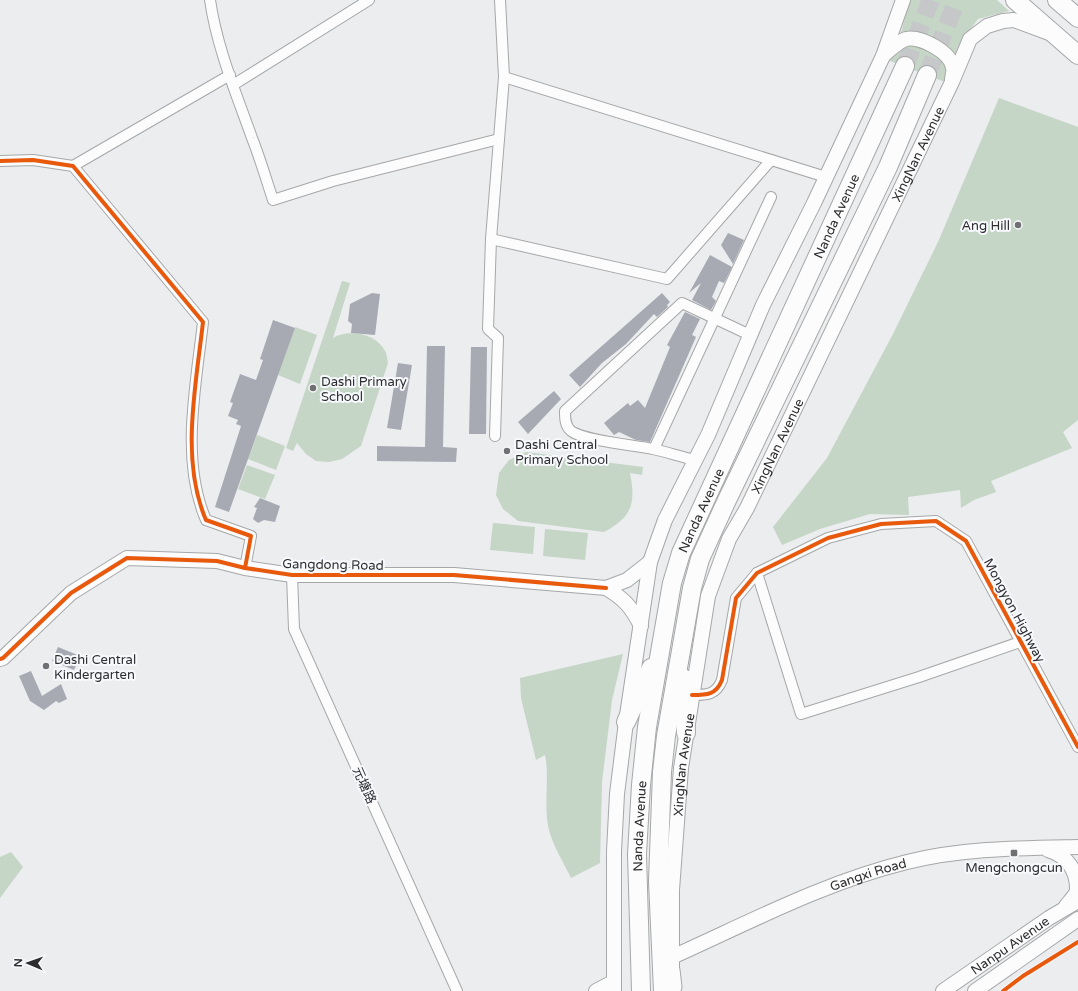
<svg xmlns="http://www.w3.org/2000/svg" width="1078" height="991" font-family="'Varela Round','Noto Sans SC',sans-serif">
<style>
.green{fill:#c5d5c6}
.building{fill:#a7aab2}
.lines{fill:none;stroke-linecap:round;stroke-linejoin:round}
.highway-tunnel{stroke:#c5c7c9;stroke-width:18;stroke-dasharray:18 9;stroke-linecap:butt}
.street-casing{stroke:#a6a7a8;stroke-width:12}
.secondary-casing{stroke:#a6a7a8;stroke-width:16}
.primary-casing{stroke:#a6a7a8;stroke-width:17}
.highway-casing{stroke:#a6a7a8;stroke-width:20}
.street{stroke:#fcfcfd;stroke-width:10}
.secondary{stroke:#fcfcfd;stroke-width:14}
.primary{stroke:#fcfcfd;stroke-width:15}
.highway{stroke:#fcfcfd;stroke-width:18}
.cycleway-casing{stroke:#f7f9fd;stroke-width:6}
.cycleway{stroke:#e8590c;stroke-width:4}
.poi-dot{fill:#707072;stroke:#f7f9fd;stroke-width:1.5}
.labels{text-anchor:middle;stroke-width:4;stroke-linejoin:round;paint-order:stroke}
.street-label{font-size:13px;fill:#2d2d2f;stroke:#f7f9fd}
.poi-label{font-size:13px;fill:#2d2d2f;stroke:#f7f9fd;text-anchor:start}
</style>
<rect width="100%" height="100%" fill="#ebedef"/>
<g class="green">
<path d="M 910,0 L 997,0 L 1009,11 L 978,19 L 966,35 L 957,59 C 953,54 950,48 946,43 C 936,33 912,31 900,36 Z"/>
<path d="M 908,44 C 929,48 937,51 948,70 L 945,82 L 890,61 L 897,49 Z"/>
<path d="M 999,98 L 1078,127 L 1078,420 L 1063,432 L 1072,448 L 991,481 L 996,492 L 974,500 L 961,508 L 960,490 L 908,497 L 909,515 L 870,514 L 820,529 L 782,545 L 773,527 L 827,458 L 893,334 L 938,242 Z"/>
<path d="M 342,281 L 350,283 L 333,338 C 348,329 376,333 385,351 C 387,354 387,359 388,363 L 361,446 L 342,459 L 329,462 L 316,461 L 306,454 L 297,443 L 293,451 L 286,448 Z"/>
<path d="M 295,327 L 317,335 L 300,384 L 278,375 Z"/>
<path d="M 257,435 L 285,446 L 276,470 L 248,459 Z"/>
<path d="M 526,452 L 643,467 L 642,475 L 630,473 C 636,504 632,517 604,532 L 518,521 L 503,509 L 496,495 L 499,473 L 509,460 Z"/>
<path d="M 247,465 L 275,475 L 265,499 L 238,489 Z"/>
<path d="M 493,523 L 535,527 L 533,554 L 490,550 Z"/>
<path d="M 545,529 L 588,533 L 585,560 L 543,556 Z"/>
<path d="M 623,654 L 612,700 L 602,782 L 600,863 L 571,878 C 564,863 553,846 549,830 C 543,806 550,778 545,755 L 536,760 L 521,698 L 520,678 Z"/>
<path d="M 11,852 L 23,867 L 0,898 L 0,857 Z"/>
</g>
<g class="building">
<path d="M 728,233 L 744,240 L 733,264 L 721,245 Z"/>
<path d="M 710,255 L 732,267 L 724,283 L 719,281 L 712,297 L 716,301 L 711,310 L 692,300 L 701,283 L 689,293 Z"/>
<path d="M 372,293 L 380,294 L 375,335 L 351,333 L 352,324 L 348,321 L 350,304 Z"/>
<path d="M 662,293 L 670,302 L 667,305 L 668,307 L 657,317 L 654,314 L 626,344 L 602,363 L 580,387 L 569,375 Z"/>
<path d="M 685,312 L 700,319 L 692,335 L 696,337 L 650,442 L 636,440 L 619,432 L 614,435 L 604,423 L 628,403 L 630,406 L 638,400 L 645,408 L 670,347 L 667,345 Z"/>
<path d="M 273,320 L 295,328 L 229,512 L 215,507 L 241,426 L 236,424 L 238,420 L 228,416 L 233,403 L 230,402 L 240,374 L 256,380 L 263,360 L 260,359 Z"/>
<path d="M 427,346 L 445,346 L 443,447 L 457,448 L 456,462 L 377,461 L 377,446 L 425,447 Z"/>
<path d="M 471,347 L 487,347 L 486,434 L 469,434 Z"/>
<path d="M 398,363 L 412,365 L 401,430 L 387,428 Z"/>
<path d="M 554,391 L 561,399 L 528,434 L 518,422 Z"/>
<path d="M 260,498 L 280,506 L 275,522 L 264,520 L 258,523 L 253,519 L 257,508 L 254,507 Z"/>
<path d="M 58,647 L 80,656 L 74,670 L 52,661 Z"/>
<path d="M 31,671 L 42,696 L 61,684 L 67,699 L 59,703 L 56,701 L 44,710 L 30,701 L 19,676 Z"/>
</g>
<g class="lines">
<g class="highway-tunnel">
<path d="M 905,66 L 931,0"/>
<path d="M 927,75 L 957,0"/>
</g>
<defs>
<g id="street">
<path d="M 210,0 C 217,48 236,93 252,138 C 260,158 266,179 273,200 L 333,181 L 499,139"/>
<path d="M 504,77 L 826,177"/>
<path d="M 233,85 L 369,0"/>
<path d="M 0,161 L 33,160 L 73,166 L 203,322 C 196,385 180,460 206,520 L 251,536 L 245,568"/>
<path d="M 73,166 L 230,75"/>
<path d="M 491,239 L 667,279 L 771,160"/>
<path d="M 495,436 L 498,338 L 488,329 L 491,239 L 504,77 L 500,0"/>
<path d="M 654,449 L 771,197"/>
<path d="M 695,460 C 681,457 667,452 653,449 C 634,445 585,441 571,431 C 565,426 565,418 565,411 L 682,303 L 750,335"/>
<path d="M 757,573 L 801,714 L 919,677 L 1020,642"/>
<path d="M 292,575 L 294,629 L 457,991"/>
<path d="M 692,695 C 707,695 716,695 722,680 L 736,598 L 757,573 L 828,538 L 881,524 L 936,521 L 966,541 L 1078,747"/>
</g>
<g id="secondary">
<path d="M 884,55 C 891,49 897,42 906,39 C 921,36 951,52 953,68 C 954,71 952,76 952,80"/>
<path d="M 606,588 C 624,599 631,606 641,626"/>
<path d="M 0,659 L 3,658 L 71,593 L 127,558 L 217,561 L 245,568 L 292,575 L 454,575 L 606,588 L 627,580 L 650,562"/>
<path d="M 1048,850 C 1066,855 1078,870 1077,891 C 1075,896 1069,902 1066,906"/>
<path id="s1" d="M 672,957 C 748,923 825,882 907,862 C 963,848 1020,848 1078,847"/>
<path id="s2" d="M 672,970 L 672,890 L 681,768 L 708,596 L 729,539 L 747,508 L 952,82 L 970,39 L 987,26 L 1003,21 L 1014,20 L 1049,33"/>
<path d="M 596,991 L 613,982"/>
<path d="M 614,991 L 614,851 L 617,794 L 626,722 L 650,562 L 665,520 L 708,435 L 763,305 L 814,203 L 883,56 L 903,0"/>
<path id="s3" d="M 943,991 L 1049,918 L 1078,901"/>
<path d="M 975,991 L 1078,919"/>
</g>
<path id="primary" d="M 672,970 L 674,987"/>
<g id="highway">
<path d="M 1015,0 L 1078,55"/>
<path d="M 1057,0 L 1078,18"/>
<path d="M 683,678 L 686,733"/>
<path d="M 626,722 L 651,668"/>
<path id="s4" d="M 641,991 L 637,854 L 641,785 L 647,727 L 672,583 L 681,553 L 905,66"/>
<path d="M 663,991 L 658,881 L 662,772 L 666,736 L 692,588 L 700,559 L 727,500 L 888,167 L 927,75"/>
</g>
</defs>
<use href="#street" class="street-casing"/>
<use href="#secondary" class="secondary-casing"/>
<use href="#primary" class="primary-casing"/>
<use href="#highway" class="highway-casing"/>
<use href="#street" class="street"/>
<use href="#secondary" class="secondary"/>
<use href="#primary" class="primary"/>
<use href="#highway" class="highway"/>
<defs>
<g id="cycleway">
<path d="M 0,161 L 33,160 L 73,166 L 203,322 C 196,385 180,460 206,520 L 251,536 L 245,568"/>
<path d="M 0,659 L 3,658 L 71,593 L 127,558 L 217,561 L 245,568 L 292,575 L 454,575 L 606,588"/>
<path d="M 692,695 C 707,695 716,695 722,680 L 736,598 L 757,573 L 828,538 L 881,524 L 936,521 L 966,541 L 1078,747"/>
<path d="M 1003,991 L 1023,976 L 1078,942"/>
</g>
</defs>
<use href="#cycleway" class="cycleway-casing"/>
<use href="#cycleway" class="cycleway"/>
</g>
<g class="poi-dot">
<circle cx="1018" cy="225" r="4"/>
<circle cx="313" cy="388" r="4"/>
<circle cx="507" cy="451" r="4"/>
<circle cx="46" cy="666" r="4"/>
<rect x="1010" y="849" width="8" height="8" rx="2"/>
</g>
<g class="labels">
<g class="street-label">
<text dy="5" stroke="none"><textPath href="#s2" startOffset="866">XingNan Avenue</textPath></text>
<text dy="5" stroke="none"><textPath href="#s4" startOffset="813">Nanda Avenue</textPath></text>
<text dy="5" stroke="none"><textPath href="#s2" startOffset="542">XingNan Avenue</textPath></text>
<text dy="5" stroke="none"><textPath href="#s4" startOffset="489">Nanda Avenue</textPath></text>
<text transform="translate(333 564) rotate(1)" y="5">Gangdong Road</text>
<text transform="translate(1015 610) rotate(62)" y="5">Mongyon Highway</text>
<text dy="5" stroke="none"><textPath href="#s2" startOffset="206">XingNan Avenue</textPath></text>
<text transform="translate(365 785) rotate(66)" y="5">元塘路</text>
<text dy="5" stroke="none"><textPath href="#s4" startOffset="165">Nanda Avenue</textPath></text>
<text dy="5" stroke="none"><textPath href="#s1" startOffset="213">Gangxi Road</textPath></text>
<text dy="5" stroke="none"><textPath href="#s3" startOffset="81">Nanpu Avenue</textPath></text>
</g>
<g class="poi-label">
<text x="1010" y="230" text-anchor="end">Ang Hill</text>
<text x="321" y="386">Dashi Primary<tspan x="321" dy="15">School</tspan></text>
<text x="515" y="449">Dashi Central<tspan x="515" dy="15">Primary School</tspan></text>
<text x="54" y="664">Dashi Central<tspan x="54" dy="15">Kindergarten</tspan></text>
<text x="1014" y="872" text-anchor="middle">Mengchongcun</text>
</g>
</g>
<g transform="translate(28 963) rotate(272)" stroke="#f7f9fd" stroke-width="3" paint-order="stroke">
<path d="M0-3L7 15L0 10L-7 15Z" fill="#2d2d2f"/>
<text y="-6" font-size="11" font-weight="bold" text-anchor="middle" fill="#2d2d2f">N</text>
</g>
</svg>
